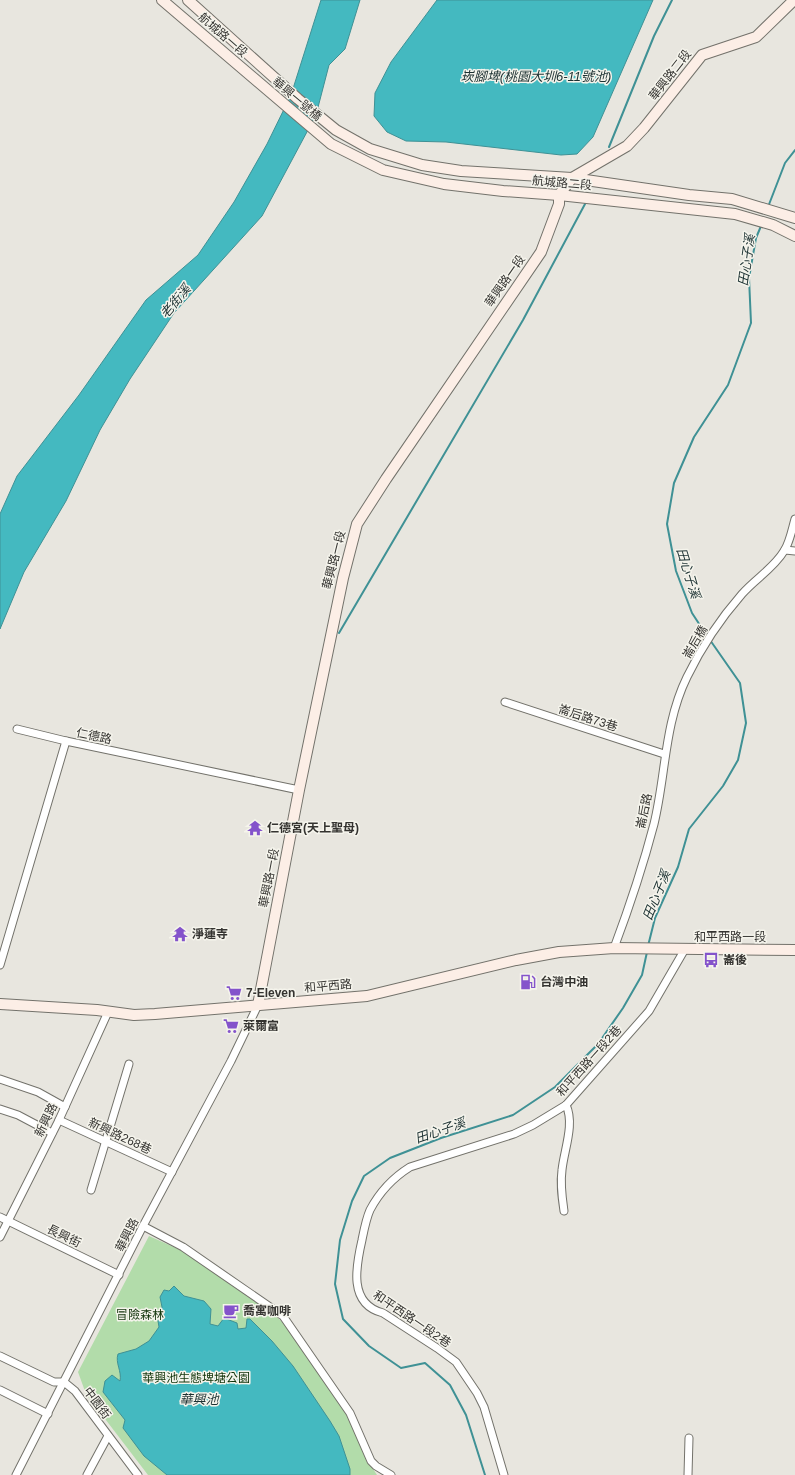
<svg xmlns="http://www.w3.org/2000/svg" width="795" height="1475" font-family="Helvetica,'Noto Sans TC',sans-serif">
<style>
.green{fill:#b2dcaa}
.water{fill:#44b9c0;stroke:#3f9195}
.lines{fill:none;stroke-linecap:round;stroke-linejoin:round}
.stream{stroke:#3f9195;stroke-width:2}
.street-casing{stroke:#73726b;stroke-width:9}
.secondary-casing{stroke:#73726b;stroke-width:12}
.street{stroke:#fff;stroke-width:7}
.secondary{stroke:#fceee6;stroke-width:10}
.labels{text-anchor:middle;stroke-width:3;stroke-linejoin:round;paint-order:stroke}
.street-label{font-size:12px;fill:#343330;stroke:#f5f4ec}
.poi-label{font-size:12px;font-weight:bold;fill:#343330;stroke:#f5f4ec;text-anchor:start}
.park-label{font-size:12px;fill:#0f3309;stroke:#f5f4ec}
.water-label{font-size:13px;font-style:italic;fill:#1c3132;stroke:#f5f4ec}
</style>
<rect width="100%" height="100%" fill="#e8e6df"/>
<path class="green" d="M 149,1236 L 185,1252 L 271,1312 L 287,1326 L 348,1412 L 366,1458 L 377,1475 L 148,1475 L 86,1394 L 78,1372 Z"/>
<g class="water">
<path d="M 321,0 L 360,0 L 345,49 L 329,65 L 316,115 L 262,216 L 174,313 L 130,379 L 100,430 L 66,501 L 24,572 L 0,629 L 0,514 L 17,476 L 79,395 L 146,300 L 198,255 L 234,202 L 267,144 L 291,95 Z"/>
<path d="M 437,0 L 653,0 L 593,137 L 577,154 L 561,155 L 446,142 L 406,141 L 387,132 L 374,116 L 375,93 L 391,62 Z"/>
<path d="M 174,1286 L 184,1296 L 204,1301 L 211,1309 L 210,1324 L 218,1326 L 224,1318 L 237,1323 L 238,1329 L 246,1328 L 247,1319 L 250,1319 L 272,1341 L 293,1366 L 330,1421 L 339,1436 L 350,1469 L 350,1475 L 167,1475 L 144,1456 L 123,1428 L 125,1420 L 103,1392 L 105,1381 L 112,1375 L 120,1381 C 122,1371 115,1363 118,1354 L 136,1349 L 149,1341 L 159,1327 L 158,1321 L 162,1307 L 160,1297 L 164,1290 L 169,1291 Z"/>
</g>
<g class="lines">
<g class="stream">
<path d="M 609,147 L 654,36 L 672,0"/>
<path d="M 768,207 L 785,163 L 795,150"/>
<path d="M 339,633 L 523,320 L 585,204"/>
<path d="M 707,636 L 692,613 L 676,571 L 667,524 L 674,483 L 694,437 L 728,385 L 751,323 L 749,278 L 756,238 L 761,226"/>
<path d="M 648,946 L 655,918 L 678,867 L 689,829 L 723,786 L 738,760 L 746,723 L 740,683 L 710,640"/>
<path d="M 485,1475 L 466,1415 L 450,1385 L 425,1363 L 401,1368 L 369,1346 L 343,1319 L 335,1284 L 340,1240 L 352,1201 L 364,1176 L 390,1158 L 441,1138 L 513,1115 L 555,1087 L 598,1044 L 623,1008 L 642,975 L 647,952"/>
</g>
<defs>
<g id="street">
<path d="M 785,550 L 795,551"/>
<path d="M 505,702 L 664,754"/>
<path d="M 17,729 L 66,741"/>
<path d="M 614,948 C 629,908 643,866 654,824 C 666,775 664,724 687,677 C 701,648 721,618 742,594 C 755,579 774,568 784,551 C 790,542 792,529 795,519"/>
<path d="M 0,965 L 66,741 L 299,790"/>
<path d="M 0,1079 L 38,1092 L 65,1107"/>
<path d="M 0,1109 L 18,1115 L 52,1133"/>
<path d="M 59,1120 L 172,1172"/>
<path d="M 91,1190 L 129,1064"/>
<path d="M 564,1211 C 562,1197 560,1184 562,1170 C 564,1150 575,1124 566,1105"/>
<path d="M 0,1217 L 119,1275"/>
<path d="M 143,1226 L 183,1247 L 283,1316 L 350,1413 L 371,1461 L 376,1466 L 391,1475"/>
<path d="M 0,1237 L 59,1120 L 108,1012"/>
<path d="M 0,1356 L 54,1382 L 64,1382 L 75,1391 L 138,1475"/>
<path d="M 0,1390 L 48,1414"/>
<path d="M 16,1475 L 143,1226 L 231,1061 L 258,1005"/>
<path d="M 87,1475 L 108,1436"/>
<path d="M 504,1475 L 484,1407 L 477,1393 L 456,1362 L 437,1348 L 383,1313 C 348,1304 356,1266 362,1240 C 364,1230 366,1219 370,1210 C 379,1193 394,1177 410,1167 L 514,1134 L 533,1125 L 566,1105 L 649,1011 L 685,949"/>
<path d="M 688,1475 L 689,1438"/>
</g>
<g id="secondary">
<path d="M 162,0 L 331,144 L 383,170 L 444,184 L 503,191 L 559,195 L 735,214 L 773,225 L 795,236"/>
<path d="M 188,0 L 298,99 L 336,130 L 370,149 L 422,165 L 461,171 L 572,178 L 689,195 L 732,199 L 795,218"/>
<path d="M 0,1004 L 97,1010 L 134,1015 L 155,1014 L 367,996 L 516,960 L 559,952 L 614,948 L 795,950"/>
<path d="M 258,1005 L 299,790 L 343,578 L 357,524 L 386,479 L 541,252 L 559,204 L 559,195 L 572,178 L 627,146 L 644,128 L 702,55 L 756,37 L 794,0"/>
</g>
</defs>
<use href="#street" class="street-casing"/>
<use href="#secondary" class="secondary-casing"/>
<use href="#street" class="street"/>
<use href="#secondary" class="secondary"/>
</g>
<defs>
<symbol id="temple-bare" viewBox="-9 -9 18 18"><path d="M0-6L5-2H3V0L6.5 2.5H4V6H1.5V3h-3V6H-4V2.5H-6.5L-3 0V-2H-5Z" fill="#8453cb" stroke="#f5f4ec" stroke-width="2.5" paint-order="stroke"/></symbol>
<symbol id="bus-bare" viewBox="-9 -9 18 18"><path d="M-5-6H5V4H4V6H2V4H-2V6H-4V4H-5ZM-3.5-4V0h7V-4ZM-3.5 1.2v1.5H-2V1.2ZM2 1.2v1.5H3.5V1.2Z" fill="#8453cb" stroke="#f5f4ec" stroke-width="2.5" paint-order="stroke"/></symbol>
<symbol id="fuel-bare" viewBox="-9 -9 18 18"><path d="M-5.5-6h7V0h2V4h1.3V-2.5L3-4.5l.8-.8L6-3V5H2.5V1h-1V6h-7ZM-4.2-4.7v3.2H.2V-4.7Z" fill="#8453cb" stroke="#f5f4ec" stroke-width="2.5" paint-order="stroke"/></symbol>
<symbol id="supermarket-bare" viewBox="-9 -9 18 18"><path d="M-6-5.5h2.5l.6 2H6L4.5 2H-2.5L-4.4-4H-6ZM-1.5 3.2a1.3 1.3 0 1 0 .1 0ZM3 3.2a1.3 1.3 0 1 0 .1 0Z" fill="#8453cb" stroke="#f5f4ec" stroke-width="2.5" paint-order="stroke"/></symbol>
<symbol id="cafe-bare" viewBox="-9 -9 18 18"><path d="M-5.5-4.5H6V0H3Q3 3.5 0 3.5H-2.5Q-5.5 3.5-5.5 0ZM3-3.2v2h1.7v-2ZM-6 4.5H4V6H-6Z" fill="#8453cb" stroke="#f5f4ec" stroke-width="2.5" paint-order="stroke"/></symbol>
</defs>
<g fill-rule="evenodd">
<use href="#temple-bare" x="244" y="817" width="22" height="22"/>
<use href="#temple-bare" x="169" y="923" width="22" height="22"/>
<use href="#bus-bare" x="700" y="949" width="22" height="22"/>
<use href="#fuel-bare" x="517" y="971" width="22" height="22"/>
<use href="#supermarket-bare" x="223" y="982" width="22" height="22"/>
<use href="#supermarket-bare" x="220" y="1015" width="22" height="22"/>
<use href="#cafe-bare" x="220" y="1300" width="22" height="22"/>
</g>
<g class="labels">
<g class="street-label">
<text transform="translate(223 35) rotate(41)" y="4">航城路一段</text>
<text transform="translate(670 75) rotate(-52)" y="4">華興路二段</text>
<text transform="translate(297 99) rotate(40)" y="4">華興一號橋</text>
<text transform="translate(562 183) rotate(5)" y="4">航城路二段</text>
<text transform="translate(505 281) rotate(-55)" y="4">華興路一段</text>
<text transform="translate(334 560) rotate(-76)" y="4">華興路一段</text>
<text transform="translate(695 642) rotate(-59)" y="4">崙后橋</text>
<text transform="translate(588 718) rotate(18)" y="4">崙后路73巷</text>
<text transform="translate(94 736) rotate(12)" y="4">仁德路</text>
<text transform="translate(644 811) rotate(-78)" y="4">崙后路</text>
<text transform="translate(269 878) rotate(-79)" y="4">華興路一段</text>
<text x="730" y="941">和平西路一段</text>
<text transform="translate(328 986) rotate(-5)" y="4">和平西路</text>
<text transform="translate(589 1061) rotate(-48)" y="4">和平西路一段2巷</text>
<text transform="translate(46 1120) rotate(-64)" y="4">新興路</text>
<text transform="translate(120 1136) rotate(25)" y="4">新興路268巷</text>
<text transform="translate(127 1235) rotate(-63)" y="4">華興路</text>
<text transform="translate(64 1236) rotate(26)" y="4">長興街</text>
<text transform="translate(412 1319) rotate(34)" y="4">和平西路一段2巷</text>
<text transform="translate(97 1403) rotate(53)" y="4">中園街</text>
</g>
<g class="poi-label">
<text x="267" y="832">仁德宮(天上聖母)</text>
<text x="192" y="938">淨蓮寺</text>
<text x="723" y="964">崙後</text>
<text x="540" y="986">台灣中油</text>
<text x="246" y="997">7-Eleven</text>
<text x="243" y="1030">萊爾富</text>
<text x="243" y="1315">喬寓咖啡</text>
</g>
<g class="park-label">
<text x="140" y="1319">冒險森林</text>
<text x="196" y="1382">華興池生態埤塘公園</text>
</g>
<g class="water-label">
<text x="536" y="81">崁腳埤(桃園大圳6-11號池)</text>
<text transform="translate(746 260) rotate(-82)" y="5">田心子溪</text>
<text transform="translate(175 301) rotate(-50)" y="5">老街溪</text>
<text transform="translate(689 573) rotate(73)" y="5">田心子溪</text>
<text transform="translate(656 895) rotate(-68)" y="5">田心子溪</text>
<text transform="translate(440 1130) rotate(-19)" y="5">田心子溪</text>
<text x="199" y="1404">華興池</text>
</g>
</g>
</svg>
